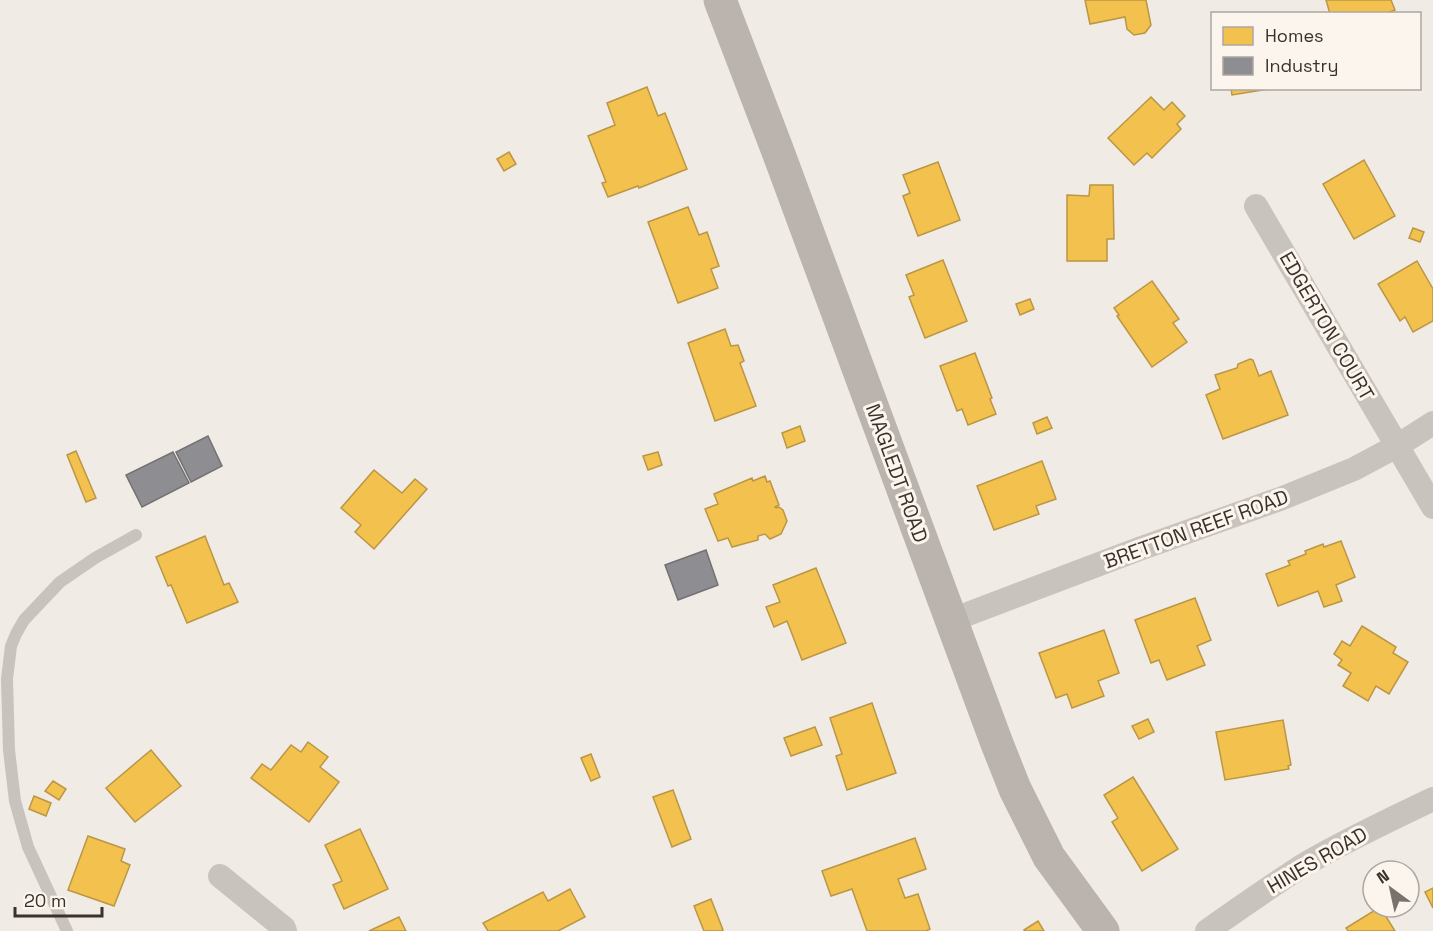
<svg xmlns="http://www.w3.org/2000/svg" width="1433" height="931" font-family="'Space Grotesk',sans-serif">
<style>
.homes{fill:#f2c14e;stroke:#bb9644;stroke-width:1.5}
.industry{fill:#8d8d92;stroke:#747173;stroke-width:1.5}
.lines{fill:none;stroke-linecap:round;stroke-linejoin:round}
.lane{stroke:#c9c3be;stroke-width:12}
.street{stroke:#c9c3be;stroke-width:24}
.secondary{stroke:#bab3ae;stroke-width:33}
.labels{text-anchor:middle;stroke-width:6;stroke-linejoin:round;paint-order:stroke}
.street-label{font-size:20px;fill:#3b302b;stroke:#fbf5ee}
</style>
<rect width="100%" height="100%" fill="#f0ebe5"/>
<g class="homes">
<path d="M 1085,0 L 1146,0 L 1151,25 L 1145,33 L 1134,35 L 1127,29 L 1125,17 L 1090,24 Z"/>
<path d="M 1326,0 L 1391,0 L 1395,10 L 1384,14 L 1330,14 Z"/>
<path d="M 647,87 L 658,116 L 665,113 L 687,169 L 639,188 L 638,186 L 608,197 L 602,183 L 606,182 L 588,136 L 615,125 L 607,103 Z"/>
<path d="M 1231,88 L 1275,88 L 1232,95 Z"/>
<path d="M 1151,97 L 1164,110 L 1172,102 L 1185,116 L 1177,124 L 1181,129 L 1152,158 L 1147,153 L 1134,165 L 1108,138 Z"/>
<path d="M 509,152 L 516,164 L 504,171 L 497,159 Z"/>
<path d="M 1364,160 L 1395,216 L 1354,239 L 1323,184 Z"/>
<path d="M 938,162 L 960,220 L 918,236 L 903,196 L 910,193 L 903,175 Z"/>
<path d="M 1090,185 L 1113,185 L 1114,239 L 1107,239 L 1107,261 L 1067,261 L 1067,195 L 1089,196 Z"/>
<path d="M 688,207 L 699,235 L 707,232 L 719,266 L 711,269 L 718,288 L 678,303 L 648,222 Z"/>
<path d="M 1413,228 L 1424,232 L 1420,242 L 1409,238 Z"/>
<path d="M 943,260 L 967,321 L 925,338 L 909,297 L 914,295 L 906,275 Z"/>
<path d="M 1417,261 L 1433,289 L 1433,321 L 1413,332 L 1405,317 L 1400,321 L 1378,284 Z"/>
<path d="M 1152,281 L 1179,319 L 1173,323 L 1187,342 L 1152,367 L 1117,316 L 1119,315 L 1114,308 Z"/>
<path d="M 1030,299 L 1034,309 L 1020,315 L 1016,304 Z"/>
<path d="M 725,329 L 731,346 L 738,345 L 744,361 L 740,363 L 756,406 L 715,421 L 688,343 Z"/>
<path d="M 975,353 L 992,398 L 990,399 L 996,414 L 968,425 L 962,409 L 957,411 L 940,366 Z"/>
<path d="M 1250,359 L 1253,360 L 1259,376 L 1271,371 L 1288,415 L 1223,439 L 1206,395 L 1220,389 L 1215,375 L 1237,368 L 1238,364 Z"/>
<path d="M 1047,417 L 1052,428 L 1037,434 L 1033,423 Z"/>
<path d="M 800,426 L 805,441 L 787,448 L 782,433 Z"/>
<path d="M 76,451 L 96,498 L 86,502 L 67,455 Z"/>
<path d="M 658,452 L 662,465 L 648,470 L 643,456 Z"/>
<path d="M 1042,461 L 1056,499 L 1036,506 L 1039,514 L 994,530 L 977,486 Z"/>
<path d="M 374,470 L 402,493 L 415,479 L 427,489 L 374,549 L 355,532 L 361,525 L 341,508 Z"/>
<path d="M 765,476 L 767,482 L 770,481 L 779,505 L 775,507 L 776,508 L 779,507 L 783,510 L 787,521 L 781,534 L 770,539 L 765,534 L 758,536 L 758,540 L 732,547 L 728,538 L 718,541 L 705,509 L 718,504 L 714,494 L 752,478 L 753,481 Z"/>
<path d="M 205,536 L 224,585 L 229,583 L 238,602 L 187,623 L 171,585 L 168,586 L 156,557 Z"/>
<path d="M 1341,541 L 1355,577 L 1336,585 L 1342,601 L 1324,607 L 1318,591 L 1278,606 L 1266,574 L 1290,565 L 1288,561 L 1306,554 L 1305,551 L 1323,544 L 1324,547 Z"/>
<path d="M 816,568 L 846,643 L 802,660 L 787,621 L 774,627 L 766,607 L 780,602 L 773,585 Z"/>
<path d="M 1195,598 L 1211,640 L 1197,646 L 1205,665 L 1167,680 L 1159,660 L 1151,663 L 1135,620 Z"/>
<path d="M 1362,626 L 1396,647 L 1393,653 L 1408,662 L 1389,694 L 1376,686 L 1368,701 L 1343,686 L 1351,673 L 1338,665 L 1342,660 L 1334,654 L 1342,641 L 1350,646 Z"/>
<path d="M 1104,630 L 1119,673 L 1098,681 L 1104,696 L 1072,708 L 1067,694 L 1056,698 L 1039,653 Z"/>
<path d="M 872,703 L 896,773 L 847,790 L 836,756 L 842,754 L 830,718 Z"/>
<path d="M 1148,719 L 1154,732 L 1139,739 L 1132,726 Z"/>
<path d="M 1283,720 L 1291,765 L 1288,766 L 1289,769 L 1225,780 L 1216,732 Z"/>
<path d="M 815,727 L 822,745 L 791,756 L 784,738 Z"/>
<path d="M 308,742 L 328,757 L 320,767 L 339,782 L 309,822 L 251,778 L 262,764 L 271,770 L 291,745 L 301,752 Z"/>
<path d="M 151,750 L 181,786 L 135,822 L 106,788 Z"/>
<path d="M 591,754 L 600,777 L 591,781 L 581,758 Z"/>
<path d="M 1133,777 L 1178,849 L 1142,871 L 1112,822 L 1118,818 L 1104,795 Z"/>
<path d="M 53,781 L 66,789 L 59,800 L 45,791 Z"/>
<path d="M 673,790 L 691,839 L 672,847 L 653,797 Z"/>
<path d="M 34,796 L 51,803 L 46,816 L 29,809 Z"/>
<path d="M 360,829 L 388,889 L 344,909 L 333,885 L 342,881 L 325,845 Z"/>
<path d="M 88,836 L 125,849 L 121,861 L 130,865 L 114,906 L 68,890 Z"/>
<path d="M 915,838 L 926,869 L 898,879 L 905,898 L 918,894 L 930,929 L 926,931 L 867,931 L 852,889 L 831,896 L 822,871 Z"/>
<path d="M 1433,888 L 1433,908 L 1425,892 Z"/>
<path d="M 570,889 L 585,917 L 558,931 L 488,931 L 483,923 L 543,892 L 548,901 Z"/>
<path d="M 711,899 L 723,930 L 721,931 L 704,931 L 694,906 Z"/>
<path d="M 1380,907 L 1395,931 L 1348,931 L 1346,928 Z"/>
<path d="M 399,917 L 406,931 L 369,931 Z"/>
<path d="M 1038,921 L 1044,931 L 1025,931 L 1024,930 Z"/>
</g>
<g class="industry">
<path d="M 208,436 L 222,466 L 191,482 L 176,452 Z"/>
<path d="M 173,452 L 189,483 L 142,507 L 126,475 Z"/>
<path d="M 706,550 L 718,585 L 678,600 L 665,565 Z"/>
</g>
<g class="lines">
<path class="lane" d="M 67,931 L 28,847 L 15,801 L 9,750 L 7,679 L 11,646 L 16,634 L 24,620 L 60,582 L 95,558 L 136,535"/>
<g class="street">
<path d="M 1256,206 L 1433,507"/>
<path d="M 952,620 L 1139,549 L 1280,499 L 1354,469 L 1397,446 L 1433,423"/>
<path d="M 220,876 L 284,928 L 285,931"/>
<path d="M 1207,931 C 1238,909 1270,887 1302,866 C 1344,841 1389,820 1433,799"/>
</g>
<path class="secondary" d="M 720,0 L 777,149 L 996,741 L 1015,789 L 1049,857 L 1103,931"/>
</g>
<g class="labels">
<g class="street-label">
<text transform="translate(1327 326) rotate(60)" y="7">EDGERTON COURT</text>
<text transform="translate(897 473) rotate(70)" y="7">MAGLEDT ROAD</text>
<text transform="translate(1196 529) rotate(-20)" y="7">BRETTON REEF ROAD</text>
<text transform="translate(1317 860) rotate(-30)" y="7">HINES ROAD</text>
</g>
</g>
<rect x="1211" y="12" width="210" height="78" fill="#fbf5ee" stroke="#aea6a0" stroke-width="1.5"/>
<rect x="1223" y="27" width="30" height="18" fill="#f2c14e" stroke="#aea6a0" stroke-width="1.5"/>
<text x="1265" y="42" font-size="18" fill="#3b302b">Homes</text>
<rect x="1223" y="57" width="30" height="18" fill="#8d8d92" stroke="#aea6a0" stroke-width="1.5"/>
<text x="1265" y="72" font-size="18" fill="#3b302b">Industry</text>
<g transform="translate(1391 889) rotate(327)"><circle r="28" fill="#fbf5ee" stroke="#aea6a0" stroke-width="1.5"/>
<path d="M0-4.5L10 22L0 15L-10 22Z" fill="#7a716c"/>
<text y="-9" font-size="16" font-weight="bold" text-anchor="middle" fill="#3b302b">N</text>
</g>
<path d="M15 907v9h87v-9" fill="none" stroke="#3b302b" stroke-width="3"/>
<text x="24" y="907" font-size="18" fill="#3b302b" stroke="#fbf5ee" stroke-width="4.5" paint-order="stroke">20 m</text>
</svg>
